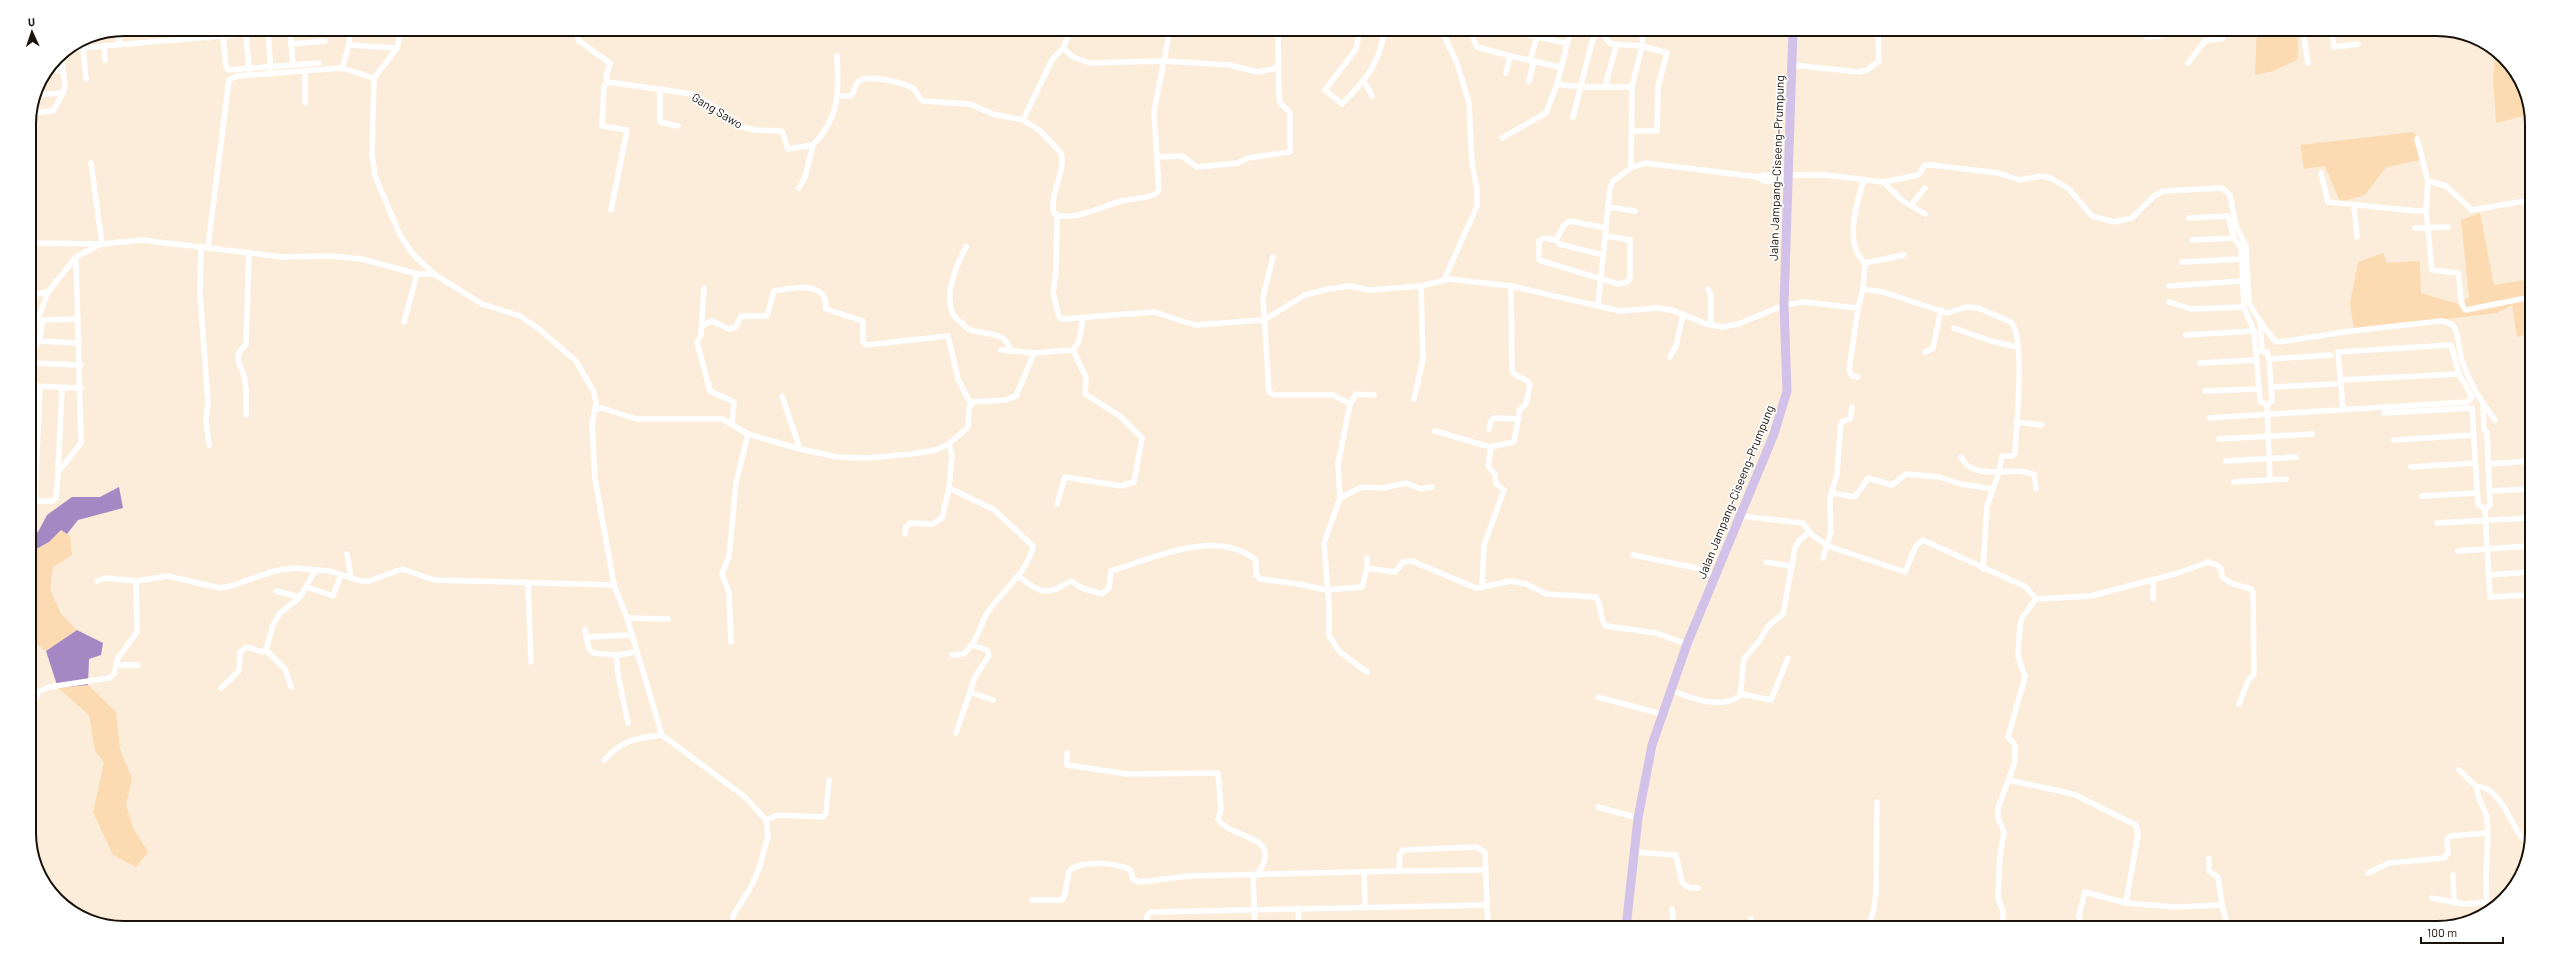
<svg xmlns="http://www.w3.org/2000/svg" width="2561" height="957" font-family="Barlow,sans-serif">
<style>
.green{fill:#fcdbb2}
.water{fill:#a388c4}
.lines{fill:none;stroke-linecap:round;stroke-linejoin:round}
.minor{stroke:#fff;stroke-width:5.5}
.primary{stroke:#d2c1e8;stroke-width:9}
.labels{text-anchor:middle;stroke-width:3.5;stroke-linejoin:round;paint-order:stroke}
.street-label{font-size:12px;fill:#18120a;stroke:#fff}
.rim{fill:none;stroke:#18120a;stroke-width:2}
</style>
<rect width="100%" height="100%" fill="#fcedda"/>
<g class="green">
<path d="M 2257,29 L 2298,29 L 2298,59 L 2276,70 L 2255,75 Z"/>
<path d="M 2495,56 L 2512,67 L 2530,114 L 2496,123 L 2493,80 Z"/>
<path d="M 2414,132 L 2425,159 L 2386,167 L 2365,195 L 2340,202 L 2325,166 L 2304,169 L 2300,145 Z"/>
<path d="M 2480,213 L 2494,285 L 2531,279 L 2530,332 L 2517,337 L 2512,305 L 2497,313 L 2354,330 L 2350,303 L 2358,262 L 2383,253 L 2387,263 L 2420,261 L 2421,293 L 2458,304 L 2469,298 L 2461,220 Z"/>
<path d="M 61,530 L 70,536 L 72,555 L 53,567 L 50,589 L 61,614 L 77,630 L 46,651 L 29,639 L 29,553 L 49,542 Z"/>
<path d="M 88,685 L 116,712 L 120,749 L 132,779 L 126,805 L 133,828 L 148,852 L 136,867 L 113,855 L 93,812 L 104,762 L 95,751 L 89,715 L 58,688 Z"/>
</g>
<g class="water">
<path d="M 119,487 L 123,508 L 78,520 L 67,534 L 61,530 L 49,542 L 29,553 L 29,534 L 38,532 L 47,515 L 72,497 L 100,497 Z"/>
<path d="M 77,630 L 103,643 L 101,655 L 89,659 L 88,685 L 58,688 L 46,651 Z"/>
</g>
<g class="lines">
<g class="minor">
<path d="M 207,29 L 208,38"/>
<path d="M 290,29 L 293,65"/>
<path d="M 401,29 L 397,48 L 374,78 L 372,155 L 375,176 L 400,235 L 412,253 L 434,274 L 482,304 L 520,316 L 539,329 L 576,361 L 594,392 L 596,403 L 592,424 L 595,479 L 614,585 L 627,618 L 662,735 L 745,797 L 766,820 L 768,835 L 760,866 L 752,885 L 733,916 L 732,928"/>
<path d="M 574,29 L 579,41 L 610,63 L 606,77 L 608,82 L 692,94 L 725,113 L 737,126 L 756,130 L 782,131 L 788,149 L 813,145 C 840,117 839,92 837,56"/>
<path d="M 1360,29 L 1356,49 L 1325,90 L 1342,104 C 1367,79 1379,64 1385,29"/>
<path d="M 1441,29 L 1457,63 L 1469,103 L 1472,163 L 1477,190 L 1477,206 L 1444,280"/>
<path d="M 1469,29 L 1477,47 L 1510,56"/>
<path d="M 1501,29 L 1566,43"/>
<path d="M 1571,29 L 1557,84 L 1581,87 L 1632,87"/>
<path d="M 1598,29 L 1611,44 L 1642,46 L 1667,53 L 1658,87 L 1657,131 L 1632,131"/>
<path d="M 1687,29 L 1690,31 L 1733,29"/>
<path d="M 2145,29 L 2147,37 L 2160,36"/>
<path d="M 2331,29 L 2334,47 L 2358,44"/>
<path d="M 118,30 L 120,44"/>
<path d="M 2303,32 L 2321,29"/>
<path d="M 2295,33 L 2303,32 L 2308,63"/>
<path d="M 246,34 L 249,69"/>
<path d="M 223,36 L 226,66 L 228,70 L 319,63"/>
<path d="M 291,44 L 325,41"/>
<path d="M 349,45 L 397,48"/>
<path d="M 104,46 L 105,60"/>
<path d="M 83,48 L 86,79"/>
<path d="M 1063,48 L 1073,57 L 1089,63 L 1163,61 L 1230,65 L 1257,72 L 1273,69 L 1278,66"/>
<path d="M 69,49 L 268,32 L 271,73"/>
<path d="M 1530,60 L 1537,37"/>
<path d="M 2188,63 L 2205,41 L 2223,38 L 2221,29"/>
<path d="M 1792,65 L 1859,72 L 1867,70 L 1879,61 L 1878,29"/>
<path d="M 342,68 L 349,45 L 350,29"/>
<path d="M 48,71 L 63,70"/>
<path d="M 305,71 L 305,103"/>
<path d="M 1506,73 L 1510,56 L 1560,67"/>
<path d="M 1364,81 L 1372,96"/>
<path d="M 1529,81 L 1534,61"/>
<path d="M 608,82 L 604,86 L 602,126 L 627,130 L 611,210"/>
<path d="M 1605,87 L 1616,46"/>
<path d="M 660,90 L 660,122 L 678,126"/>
<path d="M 35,95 L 63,93 L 65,86 L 61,54"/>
<path d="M 839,96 L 851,96 C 855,92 854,86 858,82 C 867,73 903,83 913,88 L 922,101 L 970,104 L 993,114 L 1023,120 L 1039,130 L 1061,153 C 1066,174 1049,193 1054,213 C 1069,224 1105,205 1121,201 C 1131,198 1154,199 1159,190 L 1154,112 L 1170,29"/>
<path d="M 31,113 L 53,111 L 63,93"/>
<path d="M 1573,117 L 1592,42 L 1598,29"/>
<path d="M 1023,120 L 1052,60 L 1063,48 L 1071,29"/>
<path d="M 1502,138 L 1546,113 L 1557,84"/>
<path d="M 2417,139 L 2428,181 L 2426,210 L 2432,270 L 2458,273 C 2461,283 2458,305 2466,310 L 2531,297"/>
<path d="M 1158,157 L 1182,156 L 1197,167 L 1238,163 L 1248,158 L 1290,152 L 1290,113 L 1280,103 L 1279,94 L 1278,29"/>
<path d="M 91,163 L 102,244"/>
<path d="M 1631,168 L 1632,87 L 1642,46 L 1643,29"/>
<path d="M 2321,173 L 2328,202 L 2417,211 L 2426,210"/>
<path d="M 1759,177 L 1763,175 L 1826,175 L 1883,182 L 1918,175 L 1925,165 L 1932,165 L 1998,173 L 2019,180 L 2041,176 L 2051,178 L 2069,189 L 2092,216 L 2114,222 L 2132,218 L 2154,196 L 2163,191 L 2222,188 L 2230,195 L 2236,226 L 2246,246 L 2249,303 L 2260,321 L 2262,351"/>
<path d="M 1863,181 C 1857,206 1843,243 1865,263"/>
<path d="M 2428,181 L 2446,186 L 2472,210 L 2531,200"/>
<path d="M 1883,182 L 1903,201 L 1925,214"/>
<path d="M 799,188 L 805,177 L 813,145"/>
<path d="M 1911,205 L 1925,188"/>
<path d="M 2354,205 L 2357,237"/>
<path d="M 1609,207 L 1635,211"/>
<path d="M 1057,215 L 1056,272 L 1053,293 L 1059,317 L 1062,319 L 1154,312 L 1195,325 L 1264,320 L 1305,295 L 1328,289 L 1350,286 L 1369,290 L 1421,286 L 1449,279 L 1511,286 L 1620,311 L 1657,308 L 1672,310 L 1706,324 L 1723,327 L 1738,324 L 1784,305 L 1803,302 L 1858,308 L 1863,289 L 1883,292 L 1947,313 L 1966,307 L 1978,308 L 2011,322 C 2026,338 2016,428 2015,453 L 2012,456 L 2002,456 L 1999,472 C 1982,471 1970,473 1961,457"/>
<path d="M 2189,218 L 2228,216 L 2234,238 L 2241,248 L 2244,307 L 2254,331 L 2260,401 L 2267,405 L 2270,480"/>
<path d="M 2415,228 L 2448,227"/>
<path d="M 1556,240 L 1544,238 L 1539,241 L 1539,260 L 1618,284 L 1627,282 L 1630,278 L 1630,240 L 1606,236"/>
<path d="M 1556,240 L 1564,225 L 1570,221 L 1606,228"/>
<path d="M 1556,240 L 1559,244 L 1603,255"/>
<path d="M 2192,240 L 2234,238"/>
<path d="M 29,243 L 102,244 L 142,240 L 283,257 L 331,256 L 362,259 L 417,274"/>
<path d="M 201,246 L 200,294 L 208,402 L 206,419 L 209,445"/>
<path d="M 208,246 L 229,80 L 237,76 L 342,68 L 374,78"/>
<path d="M 966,247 C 957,264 945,292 952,312 C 953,316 958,320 962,323 C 965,326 967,329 971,330 C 988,336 1005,330 1011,351"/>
<path d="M 1273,257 L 1263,297 L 1269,392 L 1275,395 L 1333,395 L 1350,404 L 1338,464 L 1340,498 L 1324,543 L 1329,604 L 1329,636 L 1340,652 L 1367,672"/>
<path d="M 2182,262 L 2241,259"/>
<path d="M 2169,286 L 2242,281"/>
<path d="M 704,288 L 701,335 L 697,342 L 710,391 L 734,402 L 732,423"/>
<path d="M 1708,289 L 1711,295 L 1711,325"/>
<path d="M 1863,289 L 1865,263 L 1904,255"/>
<path d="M 29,295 L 48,292 L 76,257 L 101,244"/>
<path d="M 2169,302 L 2191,309 L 2244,307"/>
<path d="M 1598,306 L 1610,188 L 1613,181 L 1631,168 L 1645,163 L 1759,177 L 1763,181 L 1787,181"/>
<path d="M 78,319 L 43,320 L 39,341 L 32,352 L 31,386 L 81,388"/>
<path d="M 2260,321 L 2275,341 L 2279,342 L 2351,331 L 2441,321 C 2446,322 2452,323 2454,327 C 2459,335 2459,349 2461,358 C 2468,380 2481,402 2495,420"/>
<path d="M 404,322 L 417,274 L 434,274"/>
<path d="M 702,326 L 712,321 L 729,329 L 736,327 L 741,316 L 767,316 L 774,291 C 787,289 818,281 825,299 C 826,302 825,306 826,309 L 863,321 L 863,342 L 866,345 L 948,336 L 958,379 L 971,405"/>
<path d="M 1954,328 L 1991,341 L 2017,347"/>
<path d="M 2186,335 L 2254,331"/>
<path d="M 39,341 L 79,343"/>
<path d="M 29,343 L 48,292"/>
<path d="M 1001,350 L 1034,353"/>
<path d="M 2260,351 L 2267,352 L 2269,359 L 2272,401 L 2267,405"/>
<path d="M 1925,352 L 1933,348 L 1941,310"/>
<path d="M 1670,357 L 1676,346 L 1683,314"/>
<path d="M 2269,359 L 2331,355"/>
<path d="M 30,363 L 81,365"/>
<path d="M 2200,363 L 2257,360"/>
<path d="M 1858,377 L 1852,376 L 1849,370 L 1858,308"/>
<path d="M 2340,380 L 2459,374"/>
<path d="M 40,387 L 35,497 L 37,501 L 53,501 L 56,498 L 58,472 L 81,443 L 76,257"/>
<path d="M 2271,387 L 2335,384"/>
<path d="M 2205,391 L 2259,389"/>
<path d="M 782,396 L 800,449"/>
<path d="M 1414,399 L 1423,359 L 1421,286"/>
<path d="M 1350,404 L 1356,394 L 1374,395"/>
<path d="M 595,409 L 602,408 L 636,419 L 722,419 L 748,434 L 800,449 L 837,457 L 865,458 L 912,454 L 936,450 L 949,444 L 968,427 L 969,408 L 973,402 L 1006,400 L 1016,396 L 1034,353 L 1073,350 L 1079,341 L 1083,319"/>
<path d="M 2384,413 L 2472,408 L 2478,504 L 2485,509 L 2490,505 L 2487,433 L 2484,429 L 2483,404"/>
<path d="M 246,415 C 246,404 247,392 245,381 C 243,364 230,360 246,344 L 249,253"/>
<path d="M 2209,418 L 2467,402 L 2472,397 L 2459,374 L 2451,345 L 2338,352 L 2343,409"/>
<path d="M 2016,422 L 2042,425"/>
<path d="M 1489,429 L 1491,421 L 1494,418 L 1519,419"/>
<path d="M 1435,431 L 1490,447 L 1514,442 L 1520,409 L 1526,404 L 1530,385 C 1528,377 1516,379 1512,371 L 1511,286"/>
<path d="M 2219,439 L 2312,434"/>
<path d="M 2394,440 L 2474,435"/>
<path d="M 949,444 L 952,455 L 949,488 L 993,509 L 1033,546 C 1029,571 1001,592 988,612 C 979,626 977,644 963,654 L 952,655"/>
<path d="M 2226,461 L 2296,457"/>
<path d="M 2488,464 L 2530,461"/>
<path d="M 2411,467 L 2475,463"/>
<path d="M 58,472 L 62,388"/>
<path d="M 2234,482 L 2286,479"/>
<path d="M 2490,491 L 2529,489"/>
<path d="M 1831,493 L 1855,497 L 1868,478 L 1892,485 L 1906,474 L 1939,477 L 1961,484 L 1993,489"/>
<path d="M 2422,496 L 2477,493"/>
<path d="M 1340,498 L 1362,487 L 1384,488 L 1406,483 L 1421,489 L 1432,487"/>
<path d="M 1057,504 L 1065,477 L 1121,486 L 1134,482 L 1142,438 L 1120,416 L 1085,394 L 1086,377 L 1073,350"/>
<path d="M 2485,509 L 2490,597 L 2529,595"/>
<path d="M 1741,516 L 1803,523 L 1812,535 L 1828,546 L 1905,572 L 1916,546 L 1923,540 L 2026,587 L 2036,599 L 2091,596 L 2178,573 L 2208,562 L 2217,565 L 2221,569 L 2222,577 L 2231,583 L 2251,589 L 2253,592 L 2254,674 L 2248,681 L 2239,704"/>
<path d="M 2437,523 L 2529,518"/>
<path d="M 905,534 L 906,527 L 910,523 L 933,524 L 942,518 L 949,488"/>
<path d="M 2458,551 L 2529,546"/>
<path d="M 347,554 L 351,578"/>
<path d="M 1633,555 L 1696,568 L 1717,576"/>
<path d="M 1367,558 L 1367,568 L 1395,572 L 1403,562 L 1412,561 L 1476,588 L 1511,581 L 1526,584 L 1547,594 L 1596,597 C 1603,606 1598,618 1606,626 L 1656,633 L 1687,644"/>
<path d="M 1823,558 L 1831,532 L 1830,499 L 1837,474 L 1841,422 L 1850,419 L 1852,407"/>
<path d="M 1766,562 L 1790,566"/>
<path d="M 1983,569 L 1987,506 L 1999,472 L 2020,471 L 2034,474 L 2036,489"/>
<path d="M 2489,575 L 2529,572"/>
<path d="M 1018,576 C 1042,594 1046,596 1071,581 L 1082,588 L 1102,594 L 1109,588 L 1111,571 C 1154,559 1215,527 1256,560 L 1256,574 L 1260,579 L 1299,584 L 1326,590 L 1362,587 L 1367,568"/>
<path d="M 2153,580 L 2153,599"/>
<path d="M 97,581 L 105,578 L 136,581 L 168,576 L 220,588 L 231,586 L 274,571 L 294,568 L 330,571 L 361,581 L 369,581 L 402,569 L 434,580 L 614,585"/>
<path d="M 528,583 L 531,662"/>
<path d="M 307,587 L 333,596 L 341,575"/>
<path d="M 1482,588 L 1484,545 L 1504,490 L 1496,484 L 1495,474 L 1488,466 L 1491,447"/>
<path d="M 276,591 L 300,597"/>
<path d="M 627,618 L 668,619"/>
<path d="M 585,630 L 589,649 L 593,653 L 616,655 L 636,652"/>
<path d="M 587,637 L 632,635"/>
<path d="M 731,642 L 729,593 L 722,574 L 729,556 L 736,483 L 748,434"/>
<path d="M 266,650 L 285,669 L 291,687"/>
<path d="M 616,655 L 618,675 L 628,723"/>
<path d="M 116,665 L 138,665"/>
<path d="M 221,688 L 239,671 L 240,652 L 247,647 L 263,652 L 266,650 L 273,625 L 279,614 L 300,597 L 315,571"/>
<path d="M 1670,690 C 1691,698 1719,710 1740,696 L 1744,659 L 1760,640 L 1768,626 L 1783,614 L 1795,548 L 1799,541 L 1809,532"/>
<path d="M 970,692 L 993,700"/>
<path d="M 1741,694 L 1771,700 L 1788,658"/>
<path d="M 1598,697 L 1661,714"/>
<path d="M 956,733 L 975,677 L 989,656 L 987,650 L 972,645"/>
<path d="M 1067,753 L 1067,765 L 1128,774 L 1218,773 L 1221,809 L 1218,819 C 1232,841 1286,833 1257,875"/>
<path d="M 604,760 C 623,740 635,738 662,735"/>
<path d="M 29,762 C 39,739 24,711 40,691 L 49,687 L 109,678 L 114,674 L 118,658 L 137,632 L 136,581"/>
<path d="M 2459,770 L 2477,787 C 2475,796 2486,809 2487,819 C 2490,850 2482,882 2489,912"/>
<path d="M 2009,780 L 2073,794 L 2136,825 L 2138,834 L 2126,903 L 2175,907 L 2222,905 L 2228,928"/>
<path d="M 2477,787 C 2496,784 2511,821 2519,834 L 2523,839 L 2527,838"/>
<path d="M 1598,807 L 1638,818"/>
<path d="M 766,820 L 778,815 L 823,817 L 826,813 L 829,780"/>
<path d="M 1634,852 L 1676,855 L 1682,883 L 1690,888 L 1698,888"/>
<path d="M 2209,859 L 2209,871 L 2218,877 L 2222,905"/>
<path d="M 1399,871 L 1486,870"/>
<path d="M 1364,872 L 1365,906"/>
<path d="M 2368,873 L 2389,863 L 2444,858 L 2448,853 L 2447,839 L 2450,836 L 2487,833"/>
<path d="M 1253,875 L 1255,928"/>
<path d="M 2453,875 L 2454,903"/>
<path d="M 2432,898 L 2464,904 L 2487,902"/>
<path d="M 1032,900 L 1062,900 L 1065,894 L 1069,871 C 1078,860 1121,862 1131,871 L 1133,880 L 1141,882 L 1188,876 L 1399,871 L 1400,854 L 1403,850 L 1476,847 L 1485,852 L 1488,928"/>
<path d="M 1298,908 L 1299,928"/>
<path d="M 1672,909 L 1674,928"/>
<path d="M 1145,928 L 1147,916 L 1151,912 L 1487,905"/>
<path d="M 1749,928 L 1751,919"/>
<path d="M 1868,928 L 1874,909 L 1876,892 L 1877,802"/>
<path d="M 2003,928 L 2003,911 L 1998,898 L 2000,855 L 2004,832 L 1998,818 L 1998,808 L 2015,762 L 2015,745 L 2008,737 L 2025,677 L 2018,656 L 2020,625 L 2022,618 L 2036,599"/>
<path d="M 2081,928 L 2079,915 L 2085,892 L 2126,903"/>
</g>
<path class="primary" d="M 1626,928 L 1638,818 L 1652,745 L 1687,644 L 1774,434 L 1787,391 L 1784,305 L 1793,29"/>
</g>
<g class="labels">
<g class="street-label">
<text transform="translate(717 111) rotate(31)" y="4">Gang Sawo</text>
<text transform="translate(1777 168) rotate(-88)" y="4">Jalan Jampang–Ciseeng–Prumpung</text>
<text transform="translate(1736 492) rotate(-68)" y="4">Jalan Jampang–Ciseeng–Prumpung</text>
</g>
</g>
<path d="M0 0H2561V957H0ZM124 36H2437A88 88 0 0 1 2525 124V833A88 88 0 0 1 2437 921H124A88 88 0 0 1 36 833V124A88 88 0 0 1 124 36Z" fill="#fff" fill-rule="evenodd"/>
<path class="rim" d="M124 36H2437A88 88 0 0 1 2525 124V833A88 88 0 0 1 2437 921H124A88 88 0 0 1 36 833V124A88 88 0 0 1 124 36Z"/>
<g transform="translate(32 32) rotate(357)" stroke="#ffffff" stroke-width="3" paint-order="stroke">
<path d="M0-3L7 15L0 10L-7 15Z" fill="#18120a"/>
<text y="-6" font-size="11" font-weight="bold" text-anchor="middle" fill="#18120a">U</text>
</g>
<path d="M2421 937v6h82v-6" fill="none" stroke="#18120a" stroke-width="2"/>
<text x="2427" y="937" font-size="12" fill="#18120a" stroke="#ffffff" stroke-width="3" paint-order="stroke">100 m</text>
</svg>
